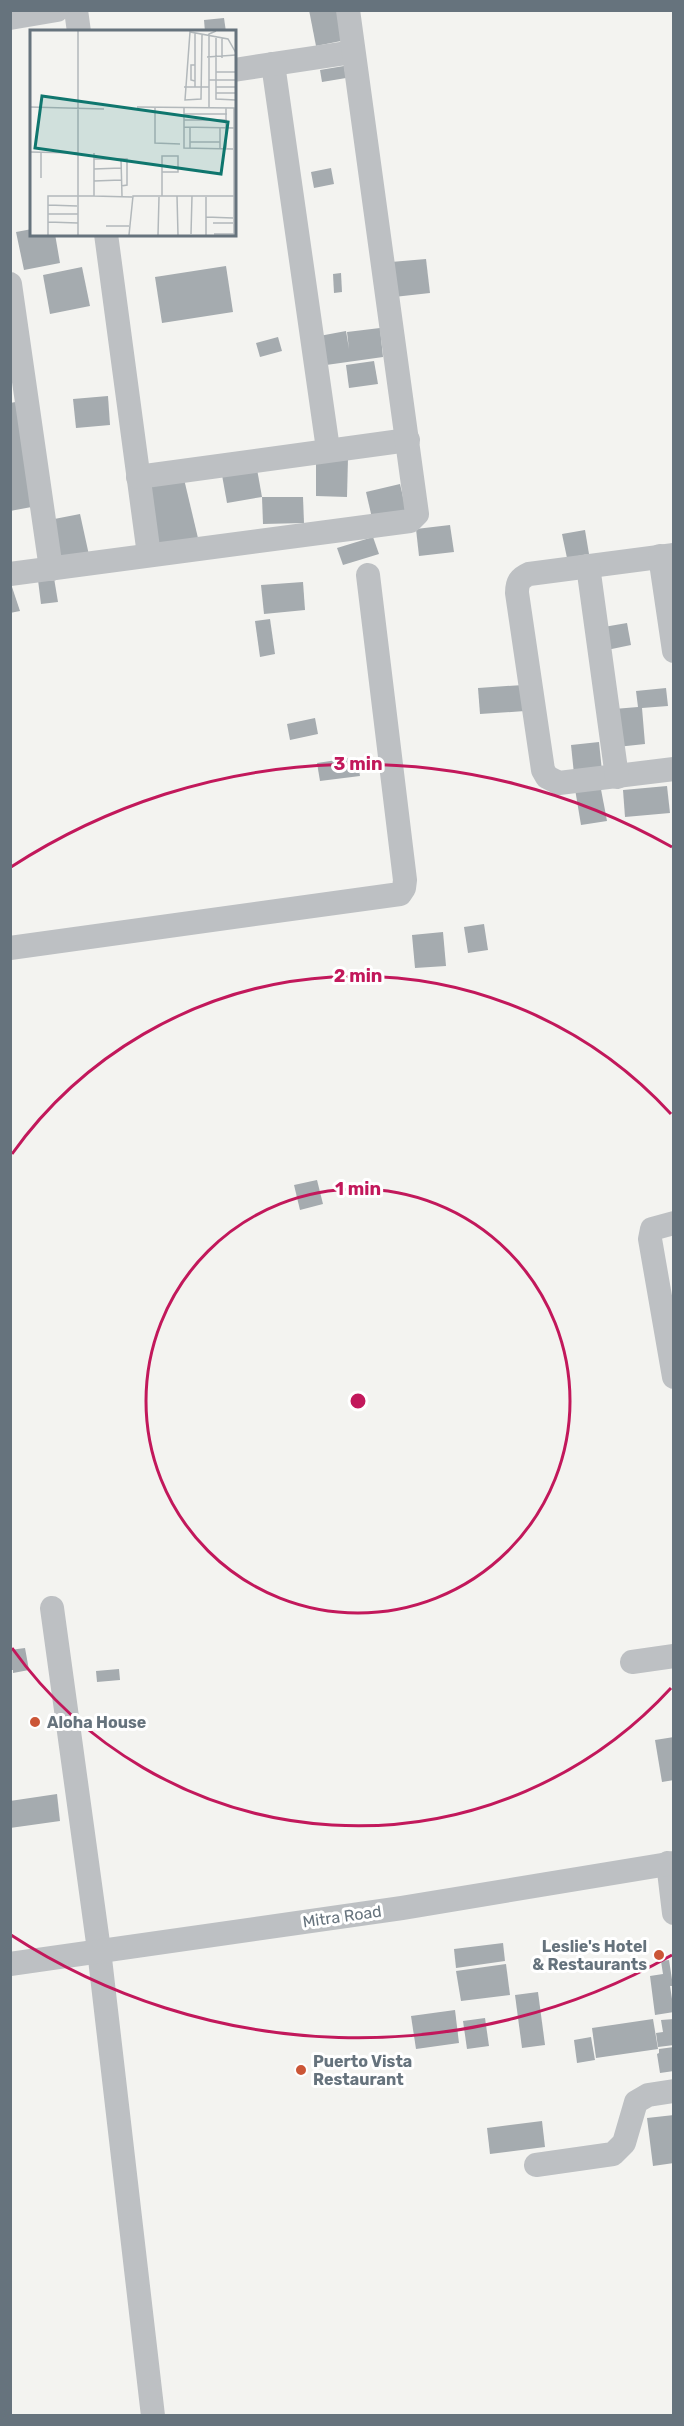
<svg xmlns="http://www.w3.org/2000/svg" width="684" height="2426" font-family="Rubik,sans-serif">
<style>
.building{fill:#a5abaf}
.lines{fill:none;stroke-linecap:round;stroke-linejoin:round}
.minor{stroke:#bdc0c3;stroke-width:24}
.ring{fill:none;stroke:#c2185b;stroke-width:3}
.poi-dot{fill:#cb5637;stroke:#fff;stroke-width:2}
.labels{text-anchor:middle;stroke-width:6;stroke-linejoin:round;paint-order:stroke}
.poi-label{font-size:16px;font-weight:bold;fill:#66737d;stroke:#fff;text-anchor:start}
.street-label{font-size:16px;fill:#66737d;stroke:#fff}
.inset-road{fill:none;stroke:#b2b8bb;stroke-width:1.5}
.view{fill:#0f766e;fill-opacity:0.15;stroke:#0f766e;stroke-width:3}
.inset-edge{fill:none;stroke:#66737d;stroke-width:3}
.centre{fill:#c2185b;stroke:#fff;stroke-width:3}
.ring-label{font-size:18px;text-anchor:middle;font-weight:bold;fill:#c2185b;stroke:#fff;stroke-width:6;stroke-linejoin:round;paint-order:stroke}
</style>
<rect width="100%" height="100%" fill="#f3f3f0"/>
<g class="building">
<path d="M 309,10 L 341,10 L 346,40 L 316,46 Z"/>
<path d="M 224,18 L 226,32 L 205,32 L 204,20 Z"/>
<path d="M 344,66 L 346,78 L 322,82 L 320,70 Z"/>
<path d="M 331,168 L 334,184 L 314,188 L 311,172 Z"/>
<path d="M 32,229 L 32,234 L 55,234 L 60,263 L 24,270 L 16,232 Z"/>
<path d="M 426,259 L 430,293 L 394,297 L 391,262 Z"/>
<path d="M 226,266 L 233,312 L 162,323 L 155,277 Z"/>
<path d="M 82,267 L 90,306 L 50,314 L 43,275 Z"/>
<path d="M 341,273 L 342,292 L 334,293 L 333,274 Z"/>
<path d="M 380,328 L 383,357 L 319,366 L 314,337 L 346,331 L 349,349 L 347,332 Z"/>
<path d="M 278,337 L 282,351 L 260,357 L 256,343 Z"/>
<path d="M 374,361 L 378,384 L 349,388 L 346,365 Z"/>
<path d="M 108,396 L 110,425 L 76,428 L 73,399 Z"/>
<path d="M 21,401 L 37,506 L 10,511 L 10,403 Z"/>
<path d="M 316,457 L 348,458 L 347,497 L 316,496 Z"/>
<path d="M 257,469 L 262,497 L 227,503 L 222,475 Z"/>
<path d="M 184,479 L 198,538 L 154,548 L 141,489 Z"/>
<path d="M 400,484 L 406,510 L 372,518 L 366,492 Z"/>
<path d="M 262,497 L 303,497 L 304,523 L 263,524 Z"/>
<path d="M 80,514 L 89,555 L 53,562 L 44,521 Z"/>
<path d="M 450,525 L 454,552 L 419,556 L 416,529 Z"/>
<path d="M 585,530 L 589,554 L 567,558 L 562,534 Z"/>
<path d="M 373,537 L 379,554 L 343,565 L 337,548 Z"/>
<path d="M 54,578 L 58,602 L 41,604 L 38,580 Z"/>
<path d="M 10,581 L 20,611 L 10,613 Z"/>
<path d="M 303,582 L 305,610 L 264,614 L 261,585 Z"/>
<path d="M 270,619 L 275,654 L 260,657 L 255,621 Z"/>
<path d="M 627,623 L 631,645 L 602,651 L 598,628 Z"/>
<path d="M 523,685 L 525,711 L 480,714 L 478,688 Z"/>
<path d="M 666,688 L 668,706 L 642,708 L 645,744 L 617,747 L 614,709 L 638,707 L 636,691 Z"/>
<path d="M 315,718 L 318,734 L 290,740 L 287,724 Z"/>
<path d="M 599,742 L 602,771 L 574,774 L 571,745 Z"/>
<path d="M 357,757 L 360,776 L 320,781 L 317,763 Z"/>
<path d="M 600,784 L 607,821 L 581,825 L 575,789 Z"/>
<path d="M 667,786 L 670,813 L 625,817 L 623,790 Z"/>
<path d="M 484,924 L 488,950 L 468,953 L 464,927 Z"/>
<path d="M 443,932 L 446,966 L 415,968 L 412,935 Z"/>
<path d="M 317,1180 L 323,1204 L 300,1210 L 294,1185 Z"/>
<path d="M 25,1648 L 29,1670 L 13,1673 L 13,1670 L 10,1670 L 10,1650 Z"/>
<path d="M 119,1669 L 120,1680 L 97,1682 L 96,1671 Z"/>
<path d="M 674,1737 L 674,1780 L 662,1782 L 655,1740 Z"/>
<path d="M 57,1794 L 60,1821 L 10,1828 L 10,1801 Z"/>
<path d="M 503,1943 L 505,1961 L 456,1968 L 454,1949 Z"/>
<path d="M 669,1960 L 673,1986 L 670,1986 L 674,2012 L 655,2015 L 650,1976 L 663,1974 L 661,1961 Z"/>
<path d="M 506,1964 L 510,1995 L 461,2001 L 456,1971 Z"/>
<path d="M 538,1992 L 545,2045 L 522,2048 L 515,1995 Z"/>
<path d="M 455,2010 L 459,2043 L 416,2049 L 411,2016 Z"/>
<path d="M 485,2018 L 489,2046 L 467,2049 L 463,2021 Z"/>
<path d="M 653,2019 L 658,2049 L 596,2058 L 592,2028 Z"/>
<path d="M 674,2019 L 674,2045 L 658,2047 L 656,2033 L 663,2032 L 661,2020 Z"/>
<path d="M 591,2037 L 595,2060 L 577,2063 L 574,2040 Z"/>
<path d="M 674,2047 L 674,2071 L 660,2073 L 657,2054 L 659,2053 L 659,2049 Z"/>
<path d="M 674,2115 L 674,2163 L 653,2166 L 647,2118 Z"/>
<path d="M 542,2121 L 545,2147 L 490,2154 L 487,2128 Z"/>
</g>
<g class="lines">
<g class="minor">
<path d="M 76,10 L 79,32"/>
<path d="M 10,18 L 57,10"/>
<path d="M 273,64 L 328,449"/>
<path d="M 234,70 L 353,52"/>
<path d="M 106,234 L 149,555"/>
<path d="M 10,284 L 51,569"/>
<path d="M 138,477 L 408,440"/>
<path d="M 674,555 L 529,574 C 520,578 517,582 517,593 L 543,770 L 547,777 L 559,783 L 674,769"/>
<path d="M 660,556 L 674,651"/>
<path d="M 588,566 L 617,777"/>
<path d="M 10,574 L 410,521 L 417,514 L 348,10"/>
<path d="M 10,948 L 400,894 L 404,888 L 405,880 L 368,575"/>
<path d="M 674,1223 L 652,1229 L 650,1239 L 674,1377"/>
<path d="M 52,1608 L 99,1950 L 153,2416"/>
<path d="M 632,1662 L 674,1656"/>
<path d="M 668,1863 L 674,1913"/>
<path d="M 10,1964 L 402,1908 L 674,1863"/>
<path d="M 536,2165 L 613,2154 L 624,2143 L 636,2102 L 648,2095 L 674,2091"/>
</g>
</g>
<g class="ring">
<circle cx="358" cy="1401" r="212"/>
<path d="M671 1688A425 425 0 0 1 12 1648M12 1154A425 425 0 0 1 671 1114"/>
<path d="M672 1955A637 637 0 0 1 11 1935M11 867A637 637 0 0 1 672 847"/>
</g>
<g class="poi-dot">
<circle cx="35" cy="1722" r="6"/>
<circle cx="659" cy="1955" r="6"/>
<circle cx="301" cy="2070" r="6"/>
</g>
<g class="labels">
<g class="poi-label">
<text x="47" y="1728">Aloha House</text>
<text x="647" y="1952" text-anchor="end">Leslie's Hotel<tspan x="647" dy="18">&amp; Restaurants</tspan></text>
<text x="313" y="2067">Puerto Vista<tspan x="313" dy="18">Restaurant</tspan></text>
</g>
<g class="street-label">
<text transform="translate(342 1916) rotate(-8)" y="6">Mitra Road</text>
</g>
</g>
<g transform="translate(30 30)">
<rect width="206" height="206" fill="#f3f3f0"/>
<path class="inset-road" d="M 48,1 L 48,205M 165,3 L 165,57M 172,5 L 171,69 L 155,70 L 160,2 L 198,9 L 206,23M 186,8 L 186,69 L 206,70M 192,8 L 192,28M 177,27 L 206,25M 186,42 L 206,42M 179,50 L 206,50M 165,51 L 161,50 L 161,35 L 165,35M 154,57 L 179,57M 186,57 L 206,57M 186,63 L 206,63M 0,77 L 74,79M 107,77 L 204,78 L 204,205M 125,77 L 125,113 L 150,114M 154,78 L 154,118 L 203,119M 179,78 L 179,4 L 186,1M 154,84 L 197,84M 154,90 L 197,90M 154,97 L 204,98M 190,98 L 190,118M 160,112 L 190,112M 160,118 L 160,97M 196,118 L 196,78M 0,122 L 48,123M 11,122 L 11,148M 64,123 L 64,166 L 102,167M 64,129 L 97,129 L 97,155 L 91,156M 91,129 L 92,166M 64,139 L 91,138M 132,142 L 148,142 L 148,126 L 132,126 L 132,166M 64,151 L 91,150M 147,166 L 148,205M 18,175 L 47,176M 18,184 L 48,184M 176,187 L 203,188M 18,192 L 48,193M 183,193 L 203,193M 76,196 L 99,196M 161,204 L 162,166M 184,204 L 204,204M 18,205 L 18,166 L 64,166M 99,205 L 103,166 L 204,166M 128,205 L 129,167M 176,205 L 176,167"/>
<path class="view" d="M 12,66 L 198,92 L 191,144 L 5,118 Z"/>
<rect width="206" height="206" class="inset-edge"/>
</g>
<circle cx="358" cy="1401" r="9" class="centre"/>
<g class="ring-label">
<text x="358" y="770">3 min</text>
<text x="358" y="982">2 min</text>
<text x="358" y="1195">1 min</text>
</g>
<rect width="684" height="2426" fill="none" stroke="#66737d" stroke-width="24"/>
</svg>
